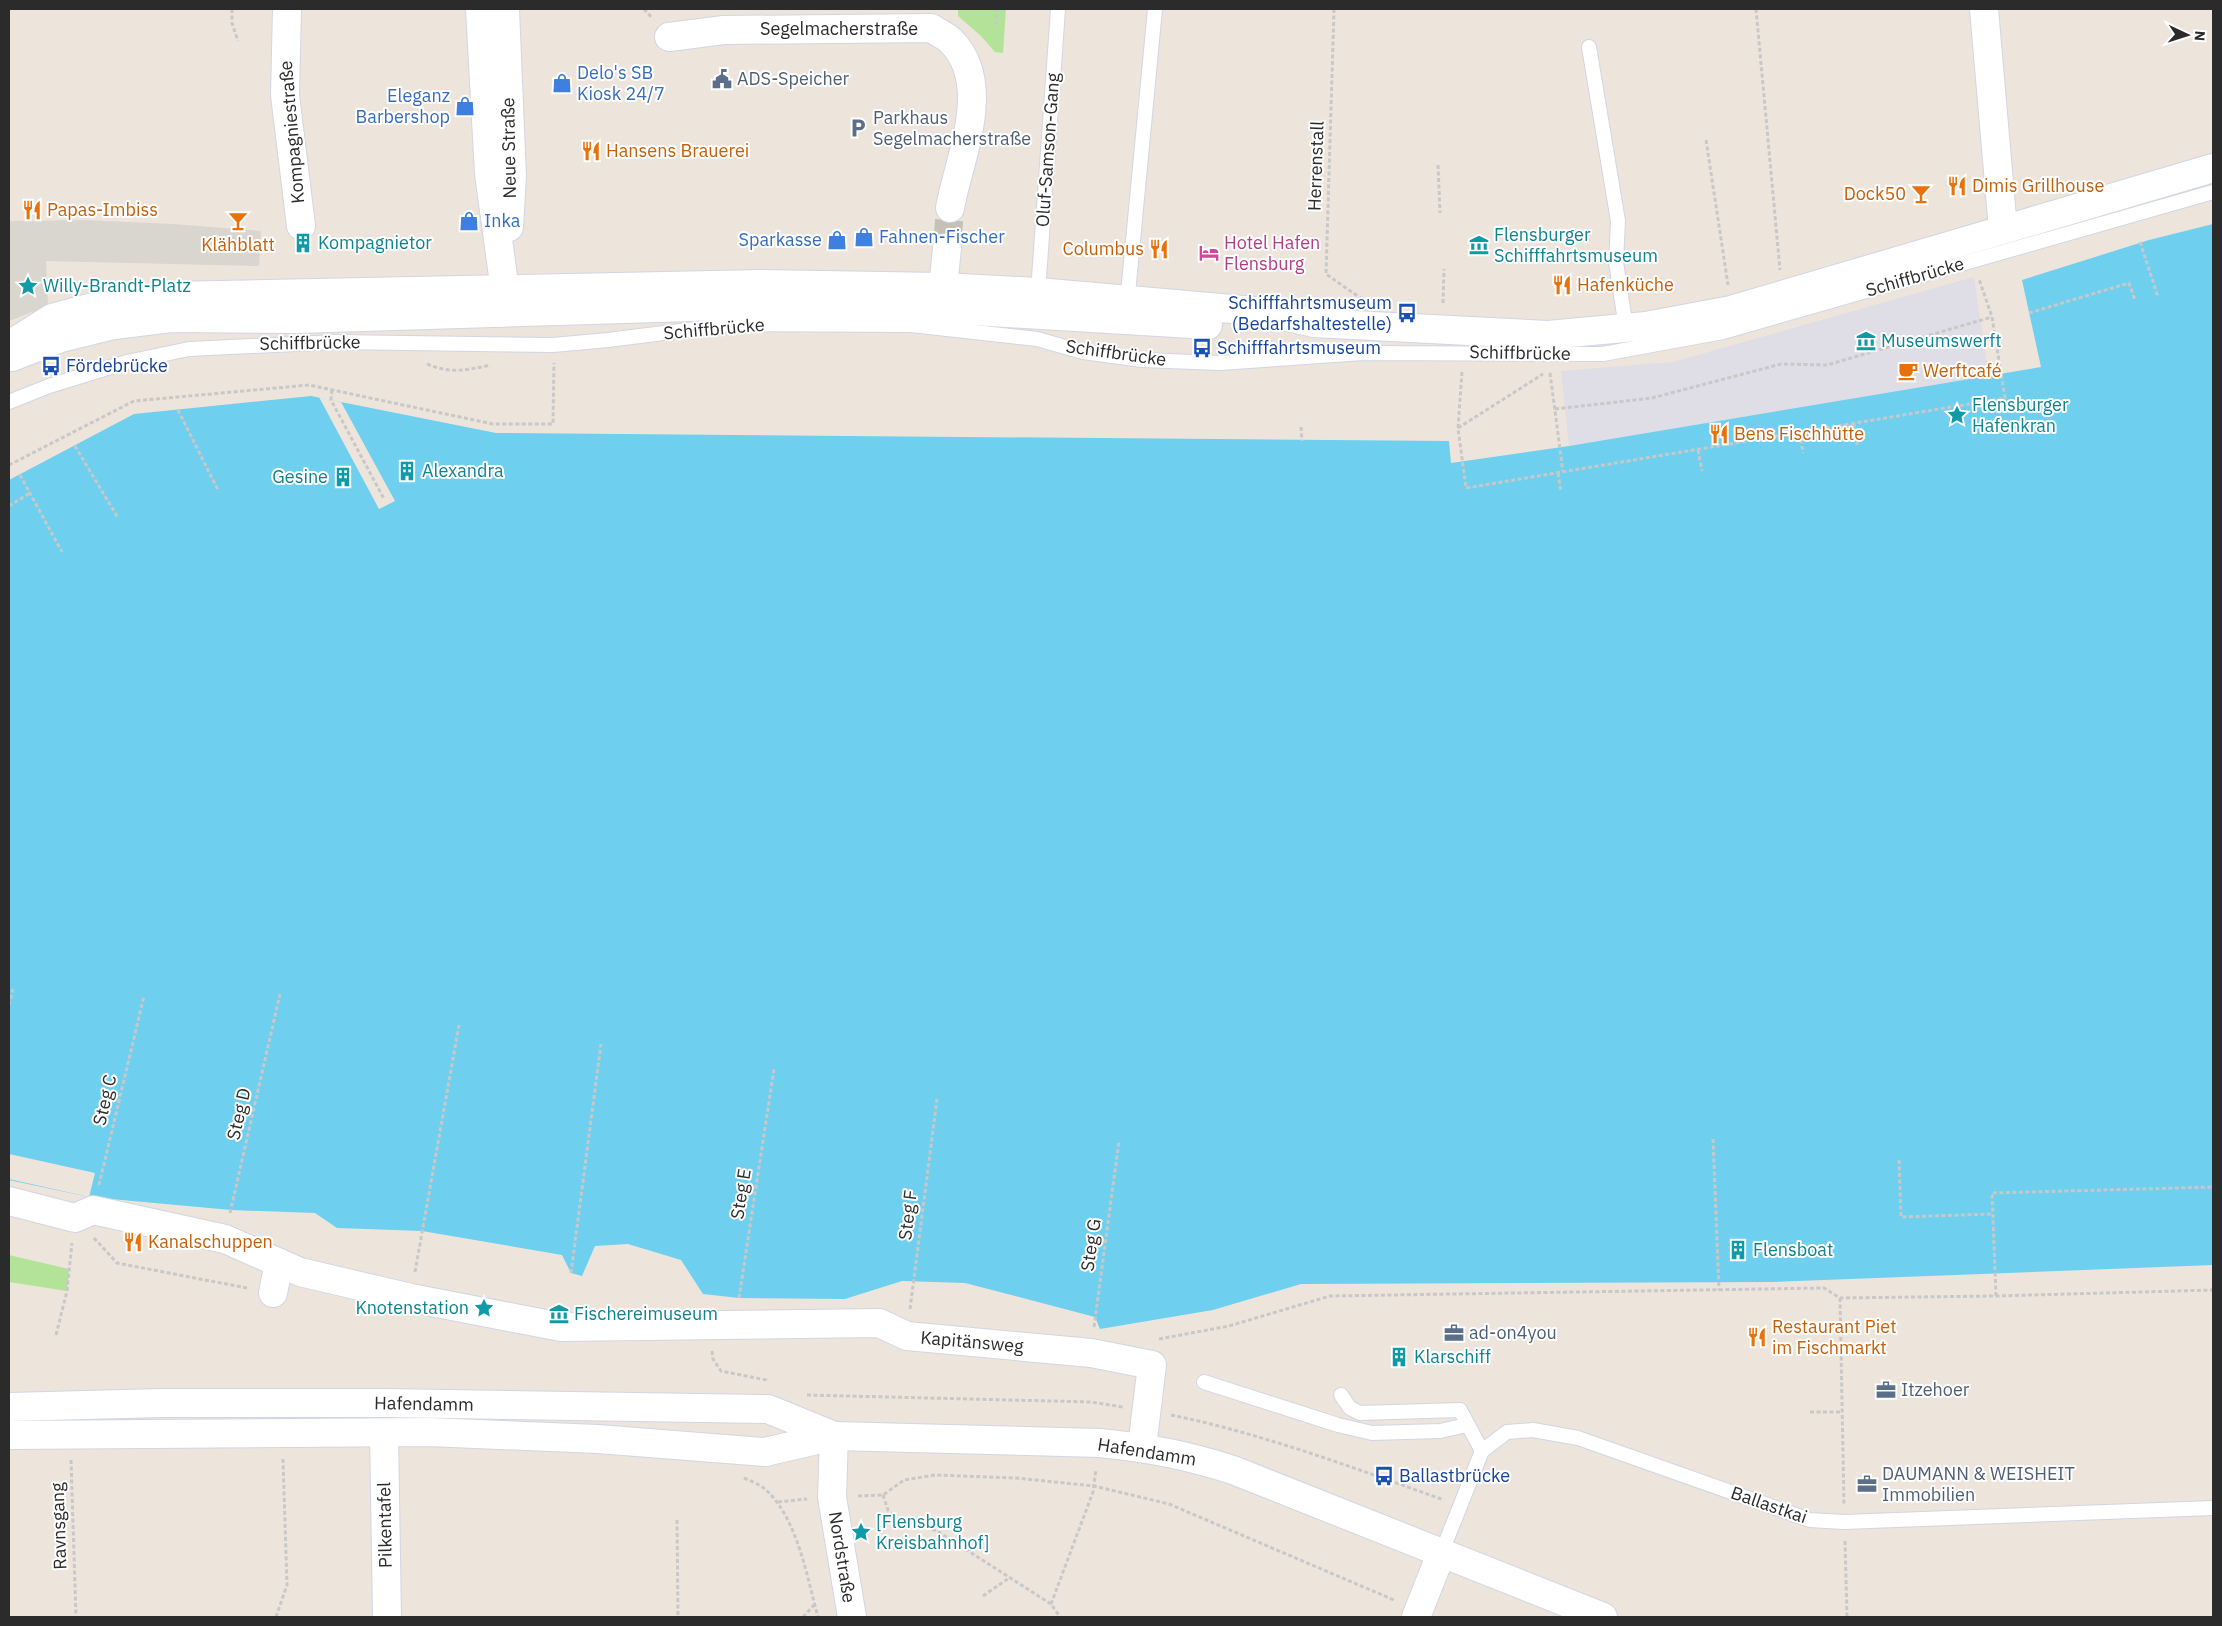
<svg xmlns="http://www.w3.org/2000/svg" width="2222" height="1626" font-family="'IBM Plex Sans',sans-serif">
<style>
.industrial{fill:#dfdde5}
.green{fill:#b3e399}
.plaza{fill:#d9d5cf}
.water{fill:#6fcfef}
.pier{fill:#ede5dc}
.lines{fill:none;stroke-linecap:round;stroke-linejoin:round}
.street-tunnel{stroke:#c6c0b9;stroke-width:28;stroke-dasharray:28 14;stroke-linecap:butt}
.lane-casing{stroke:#d2d5e3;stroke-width:16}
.street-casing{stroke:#d2d5e3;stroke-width:30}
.secondary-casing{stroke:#d2d5e3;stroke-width:30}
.path{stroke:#c8c8c8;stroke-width:3;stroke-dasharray:4 2.5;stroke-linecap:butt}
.lane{stroke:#fff;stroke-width:14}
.street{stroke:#fff;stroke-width:28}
.secondary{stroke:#fff;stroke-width:28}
.labels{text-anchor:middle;stroke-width:4;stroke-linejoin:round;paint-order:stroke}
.street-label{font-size:18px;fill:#2b2b2b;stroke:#fff}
.shop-label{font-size:18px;fill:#366cbe;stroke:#fff;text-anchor:start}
.service-label{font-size:18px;fill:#4e5e75;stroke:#fff;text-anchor:start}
.food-label{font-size:18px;fill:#c56008;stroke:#fff;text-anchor:start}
.culture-label{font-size:18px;fill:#0d838f;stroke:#fff;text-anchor:start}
.hotel-label{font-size:18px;fill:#b23c85;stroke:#fff;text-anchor:start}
.transit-label{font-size:18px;fill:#164399;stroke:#fff;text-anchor:start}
</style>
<rect width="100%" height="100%" fill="#ede5dc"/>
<path class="industrial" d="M 1974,277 L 1989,377 L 1569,446 L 1561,371 L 1673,362 Z"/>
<g class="green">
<path d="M 958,9 L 1006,9 L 1003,53 L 995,52 L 981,36 L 958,16 Z"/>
<path d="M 9,1255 L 69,1269 L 67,1291 L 9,1282 Z"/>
</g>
<path class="plaza" d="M 85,220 L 173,224 L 261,231 L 259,266 L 46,261 L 48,306 L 9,321 L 9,221 Z"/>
<path class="water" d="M 2213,224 L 2213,1265 L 1771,1282 L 1301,1284 L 1213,1310 L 1100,1329 L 1095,1317 L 965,1283 L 902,1281 L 845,1299 L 739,1298 L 703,1294 L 681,1260 L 628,1244 L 595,1246 L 582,1276 L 571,1273 L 562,1255 L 422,1231 L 337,1228 L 315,1213 L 231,1210 L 89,1197 L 9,1180 L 9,480 L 134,414 L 311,396 L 496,433 L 1449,441 L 1451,463 L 1569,446 L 2041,367 L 2022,280 L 2149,240 Z"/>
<g class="pier">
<path d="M 319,397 L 341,402 L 395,501 L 379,509 Z"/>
<path d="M 9,1154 L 95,1173 L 89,1197 L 9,1179 Z"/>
</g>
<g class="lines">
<path class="street-tunnel" d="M 947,248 L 950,208"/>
<defs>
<g id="lane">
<path d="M 1589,47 L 1618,221 L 1616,262 L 1626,328"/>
<path d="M 1038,292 L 1058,9"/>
<path d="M 1127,304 L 1155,9"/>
<path d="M 9,402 L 49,386 L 127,362 L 189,349 L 336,342 L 553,345 L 608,340 L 735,324 L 911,325 L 1037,339 L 1083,352 L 1142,360 L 1220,363 L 1363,353 L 1603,354 L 1723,332 L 2213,192"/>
<path d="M 1204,1382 L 1338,1425 L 1372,1433 L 1440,1431 L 1467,1425"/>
<path d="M 1341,1395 L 1350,1408 L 1360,1413 L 1460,1410 L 1482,1451"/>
<path d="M 1441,1554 L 1482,1451 L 1507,1432 L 1533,1430 L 1578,1438 L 1810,1520 L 1844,1522 L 2213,1508"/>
</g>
<g id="street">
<path d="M 287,9 L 285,95 L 301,226"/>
<path d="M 1984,9 L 2003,229"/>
<path d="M 669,37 L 724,30 L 931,28 C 937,32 946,36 951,41 C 994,84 959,158 950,208"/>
<path d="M 943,287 L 947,248"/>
<path d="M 9,1201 L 75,1218 L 93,1210 L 225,1239 L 300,1272 L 411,1298 L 561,1327 L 879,1323 L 907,1336 L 1091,1353 L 1152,1365 L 1142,1447"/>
<path d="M 273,1293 L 279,1263"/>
<path d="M 384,1433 L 387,1617"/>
</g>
<g id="secondary">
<path d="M 480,9 L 489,174 L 507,305"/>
<path d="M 505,9 L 512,176 L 509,227"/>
<path d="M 9,345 L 52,318 L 111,302 L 172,296 L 760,284 L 943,287 L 1038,292 L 1266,312 L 1314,323 L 1548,335 L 1646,326 L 1731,310 L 2213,168"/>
<path d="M 12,357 L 61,338 L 114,325 L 171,318 L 298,319 L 758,305 L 941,309 L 1208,325"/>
<path d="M 9,1407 L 161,1403 L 384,1403 L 768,1409 L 834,1436"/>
<path d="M 9,1435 L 428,1432 L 598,1439 L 765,1452 L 834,1436 L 1100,1443 C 1149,1448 1186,1455 1233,1470 L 1603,1617"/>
<path d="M 834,1436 L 832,1497 L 852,1617"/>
<path d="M 1416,1617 L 1441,1554"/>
</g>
</defs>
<use href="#lane" class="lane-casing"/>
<use href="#street" class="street-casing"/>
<use href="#secondary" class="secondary-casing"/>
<g class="path">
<path d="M 232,9 L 232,23 L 238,41"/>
<path d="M 644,9 L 652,18"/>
<path d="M 1334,9 L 1326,274 L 1362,299"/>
<path d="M 1756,9 L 1780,270"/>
<path d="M 996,25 L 997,9"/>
<path d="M 1706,140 L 1728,285"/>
<path d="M 1438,165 L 1440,213"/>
<path d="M 2140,242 L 2158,297"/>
<path d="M 1443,303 L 1444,269"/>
<path d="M 2029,313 L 2129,283 L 2135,300"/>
<path d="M 427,364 C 450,374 467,370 491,365"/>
<path d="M 1462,372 L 1458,428 L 1466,488 L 2005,398 L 1992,317 L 1979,279"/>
<path d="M 1550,373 L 1563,472"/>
<path d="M 332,390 L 331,400 L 384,499"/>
<path d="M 1555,409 L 1652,398 L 1781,364 L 1827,365 L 1992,317"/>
<path d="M 178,410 L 218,490"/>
<path d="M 1854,423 L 1857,445"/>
<path d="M 1301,427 L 1302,441"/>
<path d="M 1458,428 L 1543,374"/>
<path d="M 1800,433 L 1803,453"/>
<path d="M 75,446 L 118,518"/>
<path d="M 1698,450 L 1702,471"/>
<path d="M 9,465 L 134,401 L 309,385 L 493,424 L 553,424 L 554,363"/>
<path d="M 1558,473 L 1561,492"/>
<path d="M 20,475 L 62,552"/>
<path d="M 9,506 L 30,493"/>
<path d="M 9,1005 L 13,989"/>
<path d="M 1713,1139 L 1719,1290"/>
<path d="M 1899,1160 L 1901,1217 L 1993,1214"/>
<path d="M 99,1185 L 144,996"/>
<path d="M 230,1213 L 280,994"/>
<path d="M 94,1238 L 117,1263 L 247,1288"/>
<path d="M 415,1272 L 459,1025"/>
<path d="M 571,1273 L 601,1044"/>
<path d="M 1996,1296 L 1992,1193 L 2213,1187"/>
<path d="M 739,1298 L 774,1069"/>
<path d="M 1840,1298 L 1844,1505"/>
<path d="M 910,1309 L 937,1099"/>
<path d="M 1094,1327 L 1119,1141"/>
<path d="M 56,1335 L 67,1291 L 72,1243"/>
<path d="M 1159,1339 L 1229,1326 L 1330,1296 L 1824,1288 L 1840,1298 L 1996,1296 L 2213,1290"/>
<path d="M 712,1351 L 713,1359 L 721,1371 L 766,1380 L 767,1383"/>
<path d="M 807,1395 L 1091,1402 L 1123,1407"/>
<path d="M 1810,1412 L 1842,1412"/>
<path d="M 1171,1415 C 1264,1434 1354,1468 1444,1500"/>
<path d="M 71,1460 L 76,1617"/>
<path d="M 744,1478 C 751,1481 759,1484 765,1489 C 797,1517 807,1577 818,1617"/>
<path d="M 883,1495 L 888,1510 L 897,1519 L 937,1531 L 1051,1604 L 1060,1617"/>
<path d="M 858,1496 L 883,1495 L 904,1480 L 935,1475 L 1016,1478 L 1094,1486 L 1169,1504 L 1394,1600"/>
<path d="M 778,1502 L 807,1499"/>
<path d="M 677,1520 L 678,1617"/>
<path d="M 1845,1541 L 1847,1617"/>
<path d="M 983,1596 L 1009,1578"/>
<path d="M 1051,1604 L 1093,1492 L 1096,1469"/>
<path d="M 276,1617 L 287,1585 L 283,1459"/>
<path d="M 803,1617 L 814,1605"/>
</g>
<use href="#lane" class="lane"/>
<use href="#street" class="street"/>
<use href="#secondary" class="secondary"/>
</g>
<defs>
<symbol id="civic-bare" viewBox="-9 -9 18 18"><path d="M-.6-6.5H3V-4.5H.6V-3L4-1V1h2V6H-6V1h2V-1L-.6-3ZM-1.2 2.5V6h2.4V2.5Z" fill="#5c6f8a" stroke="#fff" stroke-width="2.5" paint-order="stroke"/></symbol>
<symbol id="shop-bare" viewBox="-9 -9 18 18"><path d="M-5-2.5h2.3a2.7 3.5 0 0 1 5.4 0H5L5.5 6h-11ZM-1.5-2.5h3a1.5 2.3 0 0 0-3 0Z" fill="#3f7fe0" stroke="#fff" stroke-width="2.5" paint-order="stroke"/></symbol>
<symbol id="parking-bare" viewBox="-9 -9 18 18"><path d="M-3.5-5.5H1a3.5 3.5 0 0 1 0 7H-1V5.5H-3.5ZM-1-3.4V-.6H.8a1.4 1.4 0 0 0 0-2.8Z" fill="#5c6f8a" stroke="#fff" stroke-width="2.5" paint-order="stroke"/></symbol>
<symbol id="restaurant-bare" viewBox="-9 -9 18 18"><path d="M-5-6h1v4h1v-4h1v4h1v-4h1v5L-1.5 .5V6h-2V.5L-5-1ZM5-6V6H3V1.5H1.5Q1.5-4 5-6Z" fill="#e8710a" stroke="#fff" stroke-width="2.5" paint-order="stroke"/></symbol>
<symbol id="bar-bare" viewBox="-9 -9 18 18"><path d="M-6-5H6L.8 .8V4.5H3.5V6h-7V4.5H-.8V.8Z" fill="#e8710a" stroke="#fff" stroke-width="2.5" paint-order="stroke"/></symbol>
<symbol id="building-bare" viewBox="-9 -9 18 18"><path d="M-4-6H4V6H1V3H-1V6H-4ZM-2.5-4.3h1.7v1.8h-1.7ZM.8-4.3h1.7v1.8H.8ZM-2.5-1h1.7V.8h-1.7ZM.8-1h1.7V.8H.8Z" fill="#0f9aa8" stroke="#fff" stroke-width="2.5" paint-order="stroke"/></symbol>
<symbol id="museum-bare" viewBox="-9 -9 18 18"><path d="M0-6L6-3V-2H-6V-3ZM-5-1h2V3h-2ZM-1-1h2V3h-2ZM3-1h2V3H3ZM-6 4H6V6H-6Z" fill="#0f9aa8" stroke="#fff" stroke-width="2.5" paint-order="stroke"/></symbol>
<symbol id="hotel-bare" viewBox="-9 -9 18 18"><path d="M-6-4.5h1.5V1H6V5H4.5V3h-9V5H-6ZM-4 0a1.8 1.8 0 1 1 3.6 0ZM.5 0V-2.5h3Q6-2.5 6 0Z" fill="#d1479c" stroke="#fff" stroke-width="2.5" paint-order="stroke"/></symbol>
<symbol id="sight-bare" viewBox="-9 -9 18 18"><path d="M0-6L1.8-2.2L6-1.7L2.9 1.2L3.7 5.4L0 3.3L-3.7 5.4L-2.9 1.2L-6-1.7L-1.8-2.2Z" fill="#0f9aa8" stroke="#fff" stroke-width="2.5" paint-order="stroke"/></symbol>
<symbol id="bus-bare" viewBox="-9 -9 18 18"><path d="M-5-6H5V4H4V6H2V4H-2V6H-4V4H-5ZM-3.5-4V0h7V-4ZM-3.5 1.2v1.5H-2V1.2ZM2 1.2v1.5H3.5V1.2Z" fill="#1a4fb4" stroke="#fff" stroke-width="2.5" paint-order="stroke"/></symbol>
<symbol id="cafe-bare" viewBox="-9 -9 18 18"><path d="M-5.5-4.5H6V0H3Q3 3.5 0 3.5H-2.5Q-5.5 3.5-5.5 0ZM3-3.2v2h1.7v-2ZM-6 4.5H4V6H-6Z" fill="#e8710a" stroke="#fff" stroke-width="2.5" paint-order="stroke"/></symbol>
<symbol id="office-bare" viewBox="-9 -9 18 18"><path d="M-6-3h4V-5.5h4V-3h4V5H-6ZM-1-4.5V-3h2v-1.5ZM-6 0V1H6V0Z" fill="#5c6f8a" stroke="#fff" stroke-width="2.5" paint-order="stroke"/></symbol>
</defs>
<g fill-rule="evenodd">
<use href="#civic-bare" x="708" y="65" width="28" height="28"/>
<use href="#shop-bare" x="548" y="69" width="28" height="28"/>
<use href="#shop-bare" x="451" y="92" width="28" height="28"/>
<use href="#parking-bare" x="844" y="114" width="28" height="28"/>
<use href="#restaurant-bare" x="577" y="137" width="28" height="28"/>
<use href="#restaurant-bare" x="1943" y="172" width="28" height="28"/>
<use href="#bar-bare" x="1907" y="180" width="28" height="28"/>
<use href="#restaurant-bare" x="18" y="196" width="28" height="28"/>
<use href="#bar-bare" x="224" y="207" width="28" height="28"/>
<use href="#shop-bare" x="455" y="207" width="28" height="28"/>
<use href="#shop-bare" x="850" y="223" width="28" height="28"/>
<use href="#shop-bare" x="823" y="226" width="28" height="28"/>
<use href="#building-bare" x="289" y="229" width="28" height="28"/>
<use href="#museum-bare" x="1465" y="231" width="28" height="28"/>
<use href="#restaurant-bare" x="1145" y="235" width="28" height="28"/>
<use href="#hotel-bare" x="1195" y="239" width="28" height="28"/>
<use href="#restaurant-bare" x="1548" y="271" width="28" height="28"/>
<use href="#sight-bare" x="14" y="272" width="28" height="28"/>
<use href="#bus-bare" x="1393" y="299" width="28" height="28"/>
<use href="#museum-bare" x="1852" y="327" width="28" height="28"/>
<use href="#bus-bare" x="1188" y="334" width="28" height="28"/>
<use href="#bus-bare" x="37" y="352" width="28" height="28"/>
<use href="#cafe-bare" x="1894" y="357" width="28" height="28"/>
<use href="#sight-bare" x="1943" y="401" width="28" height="28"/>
<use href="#restaurant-bare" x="1705" y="420" width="28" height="28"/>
<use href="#building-bare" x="393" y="457" width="28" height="28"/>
<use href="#building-bare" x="329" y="463" width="28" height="28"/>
<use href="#restaurant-bare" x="119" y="1228" width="28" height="28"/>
<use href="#building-bare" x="1724" y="1236" width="28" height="28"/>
<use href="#sight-bare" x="470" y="1294" width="28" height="28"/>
<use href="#museum-bare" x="545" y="1300" width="28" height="28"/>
<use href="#office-bare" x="1440" y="1319" width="28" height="28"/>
<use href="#restaurant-bare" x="1743" y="1323" width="28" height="28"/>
<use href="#building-bare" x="1385" y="1343" width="28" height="28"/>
<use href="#office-bare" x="1872" y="1376" width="28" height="28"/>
<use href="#bus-bare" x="1370" y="1462" width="28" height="28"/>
<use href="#office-bare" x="1853" y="1470" width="28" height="28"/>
<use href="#sight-bare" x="847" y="1518" width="28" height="28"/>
</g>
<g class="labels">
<g class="street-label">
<text x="839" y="35">Segelmacherstraße</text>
<text transform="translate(292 132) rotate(-95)" y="6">Kompagniestraße</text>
<text transform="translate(509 148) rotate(-91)" y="6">Neue Straße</text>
<text transform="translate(1048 150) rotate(-86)" y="6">Oluf-Samson-Gang</text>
<text transform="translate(1316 166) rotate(-88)" y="6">Herrenstall</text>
<text transform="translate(1915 277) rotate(-16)" y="6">Schiffbrücke</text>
<text transform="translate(714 329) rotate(-5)" y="6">Schiffbrücke</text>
<text transform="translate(310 343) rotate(-1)" y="6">Schiffbrücke</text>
<text transform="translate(1116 353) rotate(8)" y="6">Schiffbrücke</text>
<text transform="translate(1520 353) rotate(1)" y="6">Schiffbrücke</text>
<text transform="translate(105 1100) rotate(-77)" y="6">Steg C</text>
<text transform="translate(239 1114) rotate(-77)" y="6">Steg D</text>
<text transform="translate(741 1194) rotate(-81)" y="6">Steg E</text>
<text transform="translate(908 1215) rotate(-83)" y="6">Steg F</text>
<text transform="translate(1091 1245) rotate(-82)" y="6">Steg G</text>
<text transform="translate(972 1342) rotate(5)" y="6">Kapitänsweg</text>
<text transform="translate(424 1404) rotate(1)" y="6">Hafendamm</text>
<text transform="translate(1147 1452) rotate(9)" y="6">Hafendamm</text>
<text transform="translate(1769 1505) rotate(19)" y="6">Ballastkai</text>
<text transform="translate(385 1525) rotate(-91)" y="6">Pilkentafel</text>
<text transform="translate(59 1526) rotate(-92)" y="6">Ravnsgang</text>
<text transform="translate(842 1557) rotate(81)" y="6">Nordstraße</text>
</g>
<g class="shop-label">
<text x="577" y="79">Delo's SB<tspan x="577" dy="21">Kiosk 24/7</tspan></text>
<text x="450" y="102" text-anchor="end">Eleganz<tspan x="450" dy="21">Barbershop</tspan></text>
<text x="484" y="227">Inka</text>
<text x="879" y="243">Fahnen-Fischer</text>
<text x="822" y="246" text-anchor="end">Sparkasse</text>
</g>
<g class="service-label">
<text x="737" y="85">ADS-Speicher</text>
<text x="873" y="124">Parkhaus<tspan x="873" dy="21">Segelmacherstraße</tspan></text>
<text x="1469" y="1339">ad-on4you</text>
<text x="1901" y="1396">Itzehoer</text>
<text x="1882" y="1480">DAUMANN &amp; WEISHEIT<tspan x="1882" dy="21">Immobilien</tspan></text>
</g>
<g class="food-label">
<text x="606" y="157">Hansens Brauerei</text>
<text x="1972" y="192">Dimis Grillhouse</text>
<text x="1906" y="200" text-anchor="end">Dock50</text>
<text x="47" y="216">Papas-Imbiss</text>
<text x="238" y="251" text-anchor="middle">Klähblatt</text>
<text x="1144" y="255" text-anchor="end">Columbus</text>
<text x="1577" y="291">Hafenküche</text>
<text x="1923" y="377">Werftcafé</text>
<text x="1734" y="440">Bens Fischhütte</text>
<text x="148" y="1248">Kanalschuppen</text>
<text x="1772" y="1333">Restaurant Piet<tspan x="1772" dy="21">im Fischmarkt</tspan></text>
</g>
<g class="culture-label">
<text x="1494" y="241">Flensburger<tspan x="1494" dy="21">Schifffahrtsmuseum</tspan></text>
<text x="318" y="249">Kompagnietor</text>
<text x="43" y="292">Willy-Brandt-Platz</text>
<text x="1881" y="347">Museumswerft</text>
<text x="1972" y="411">Flensburger<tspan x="1972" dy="21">Hafenkran</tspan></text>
<text x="422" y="477">Alexandra</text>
<text x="328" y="483" text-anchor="end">Gesine</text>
<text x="1753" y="1256">Flensboat</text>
<text x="469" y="1314" text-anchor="end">Knotenstation</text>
<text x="574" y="1320">Fischereimuseum</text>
<text x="1414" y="1363">Klarschiff</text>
<text x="876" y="1528">[Flensburg<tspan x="876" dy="21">Kreisbahnhof]</tspan></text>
</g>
<g class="hotel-label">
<text x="1224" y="249">Hotel Hafen<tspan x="1224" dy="21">Flensburg</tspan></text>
</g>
<g class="transit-label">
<text x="1392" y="309" text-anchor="end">Schifffahrtsmuseum<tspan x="1392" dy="21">(Bedarfshaltestelle)</tspan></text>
<text x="1217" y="354">Schifffahrtsmuseum</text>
<text x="66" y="372">Fördebrücke</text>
<text x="1399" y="1482">Ballastbrücke</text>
</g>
</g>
<rect width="2222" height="1626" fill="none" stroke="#2b2b2b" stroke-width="20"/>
<g transform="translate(2187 35) rotate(94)" stroke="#ffffff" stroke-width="4" paint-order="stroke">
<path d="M0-4L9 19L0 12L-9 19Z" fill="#2b2b2b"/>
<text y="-8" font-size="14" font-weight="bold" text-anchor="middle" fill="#2b2b2b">N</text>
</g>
</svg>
